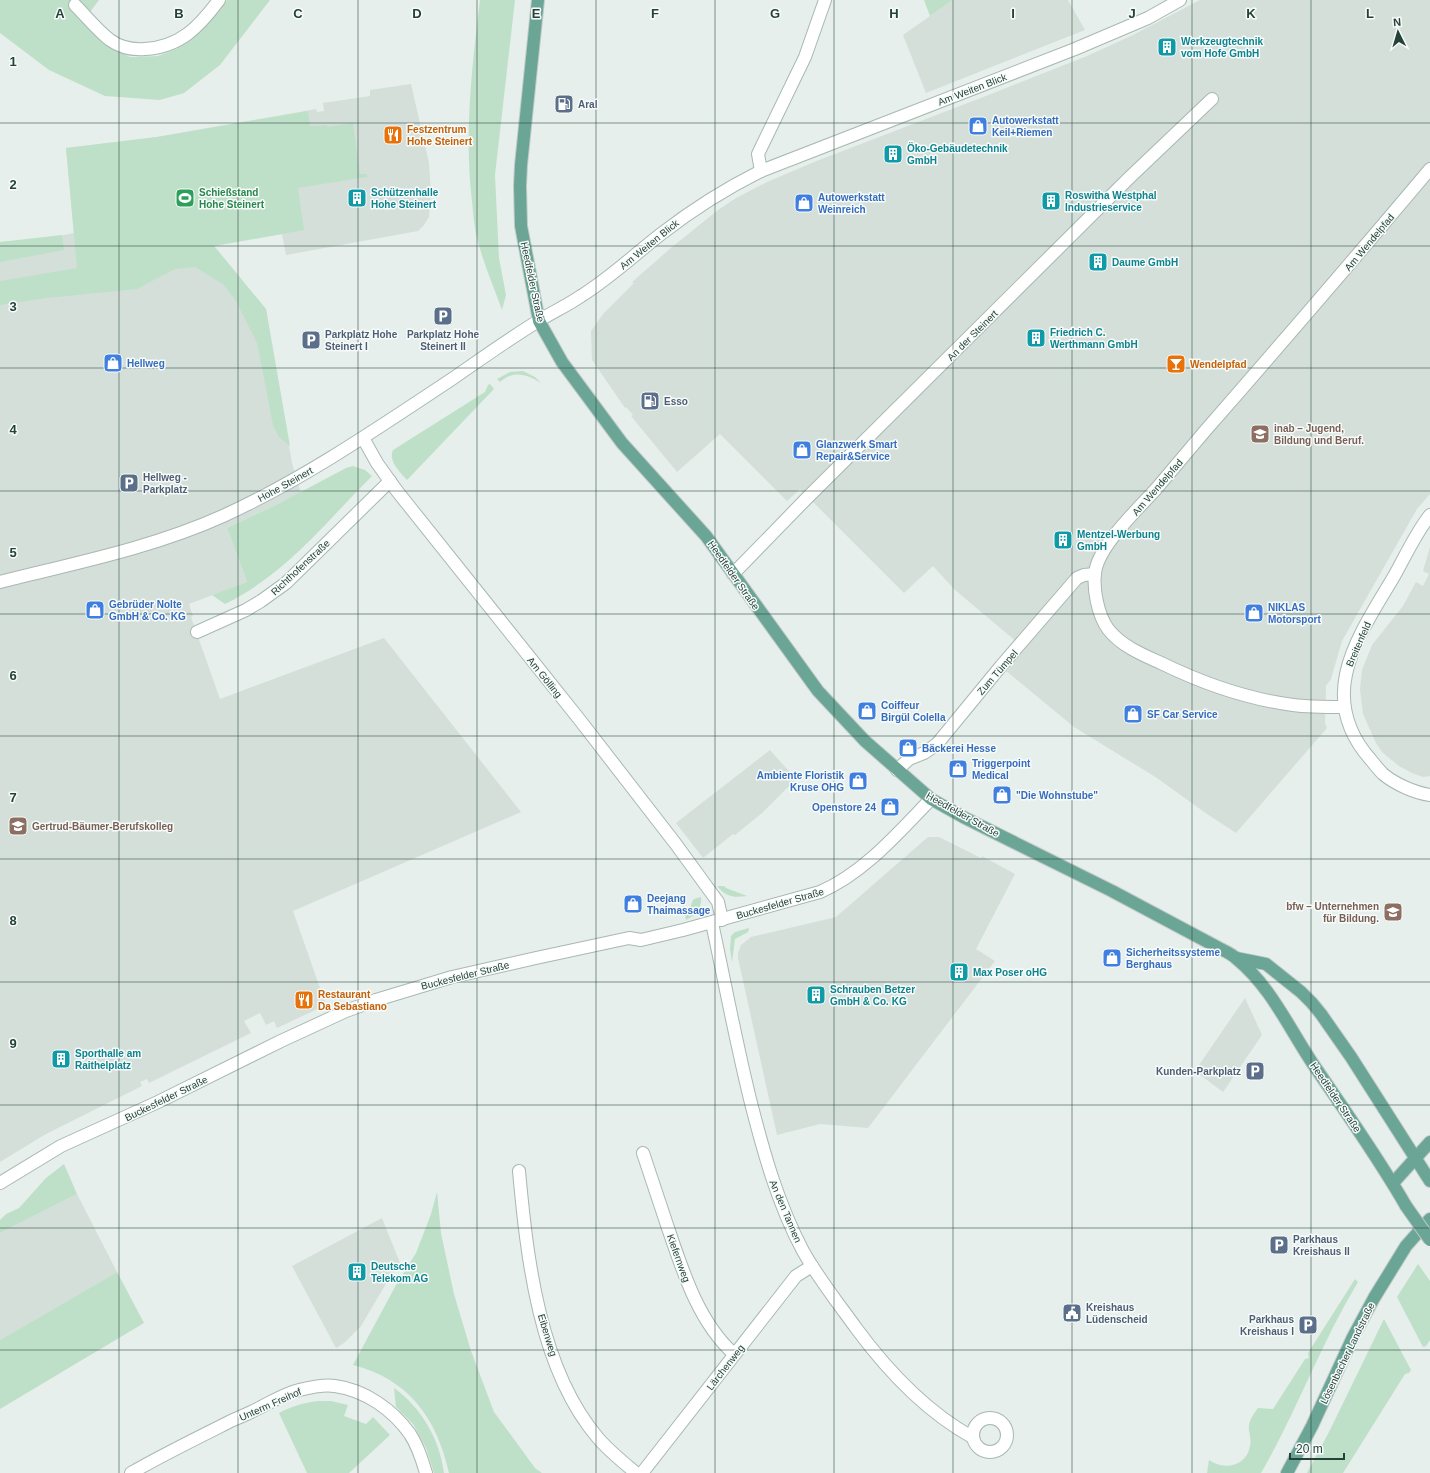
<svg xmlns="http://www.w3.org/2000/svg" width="1430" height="1473" font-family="Helvetica,sans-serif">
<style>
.built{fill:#d4dfda}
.green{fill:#bfe0c8}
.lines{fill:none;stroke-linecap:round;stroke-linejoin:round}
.minor-casing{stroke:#a8b8b2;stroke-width:14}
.major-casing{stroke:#c2cac8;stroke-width:14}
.minor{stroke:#fff;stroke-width:12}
.major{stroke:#6aa596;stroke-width:12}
.major-bridge-casing{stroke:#c2cac8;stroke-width:14;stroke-linecap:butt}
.major-bridge{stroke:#6aa596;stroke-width:12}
.grid{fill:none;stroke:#24423a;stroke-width:1;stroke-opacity:0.55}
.labels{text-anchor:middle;stroke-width:3;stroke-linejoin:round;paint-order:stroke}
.culture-label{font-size:10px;font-weight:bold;fill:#0d838f;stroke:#f7fbf9;text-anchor:start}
.street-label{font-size:10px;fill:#24423a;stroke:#f7fbf9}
.service-label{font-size:10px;font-weight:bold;fill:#4e5e75;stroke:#f7fbf9;text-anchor:start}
.shop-label{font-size:10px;font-weight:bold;fill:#366cbe;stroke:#f7fbf9;text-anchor:start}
.food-label{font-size:10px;font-weight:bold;fill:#c56008;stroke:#f7fbf9;text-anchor:start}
.leisure-label{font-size:10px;font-weight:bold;fill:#27864d;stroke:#f7fbf9;text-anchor:start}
.education-label{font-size:10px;font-weight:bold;fill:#785e54;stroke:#f7fbf9;text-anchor:start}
.grid-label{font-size:13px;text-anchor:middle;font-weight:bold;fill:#24423a;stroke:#f7fbf9;stroke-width:3;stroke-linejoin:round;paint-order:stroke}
</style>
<rect width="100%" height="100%" fill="#e6efeb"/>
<g class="built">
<path d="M 953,0 L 1068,0 L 1085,30 L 926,93 L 903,35 Z"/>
<path d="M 1200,0 L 1430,0 L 1430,494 L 1417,509 L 1342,641 L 1331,679 L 1326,686 L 1325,723 L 1327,728 L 1236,833 L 1207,814 L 1157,778 L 1074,727 L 1005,670 L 1024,648 L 954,589 L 933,566 L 904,593 L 800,489 L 787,501 L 720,434 L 677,472 L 631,416 L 633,415 L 626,407 L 625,408 L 592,360 L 591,331 L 603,314 L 634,283 L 632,282 L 672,247 L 718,210 L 736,198 L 767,182 L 814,162 L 991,94 L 1087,56 L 1133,35 Z"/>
<path d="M 411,84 L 429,163 L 431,193 L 429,217 L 424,225 L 418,231 L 286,255 L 282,234 L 214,246 L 266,309 L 292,463 L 301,493 L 227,528 L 247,582 L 189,604 L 193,616 L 191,617 L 220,699 L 384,638 L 521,812 L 293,911 L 326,1005 L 277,1028 L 274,1021 L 266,1025 L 260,1013 L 244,1021 L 251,1033 L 149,1083 L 147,1079 L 140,1082 L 142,1086 L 46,1134 L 0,1162 L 0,242 L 49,238 L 74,233 L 66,148 L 157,137 L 316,109 L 317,112 L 324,111 L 323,103 L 370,96 L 370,90 Z"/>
<path d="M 1430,547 L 1430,776 L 1423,777 L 1412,773 L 1399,766 L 1383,753 L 1376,743 L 1363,714 L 1360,689 L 1362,670 L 1372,645 L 1403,606 L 1416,582 L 1423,586 L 1429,574 L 1423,571 Z"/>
<path d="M 770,750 L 796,779 L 762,813 L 735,835 L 733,834 L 703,858 L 676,823 Z"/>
<path d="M 928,837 L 939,837 L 981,858 L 982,856 L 1015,874 L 976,949 L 995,961 L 868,1128 L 820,1124 L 777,1135 L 738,958 L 738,953 L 741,945 L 751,937 L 836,917 Z"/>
<path d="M 1245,998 L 1262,1035 L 1223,1092 L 1195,1071 Z"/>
<path d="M 77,1194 L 117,1272 L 0,1340 L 0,1233 Z"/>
<path d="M 382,1218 L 400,1263 L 387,1282 L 361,1326 L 344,1343 L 336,1348 L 292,1266 Z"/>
</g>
<g class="green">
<path d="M 0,0 L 99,0 L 87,16 L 108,46 L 130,57 L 158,56 L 176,49 L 202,30 L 227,0 L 270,0 L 220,65 L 184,93 L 160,100 L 105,96 L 49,70 L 0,33 Z"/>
<path d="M 480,0 L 515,0 L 495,175 L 499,258 L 506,295 L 502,310 C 493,285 482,260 476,234 C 474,224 473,212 472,201 C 464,134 472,66 480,0 Z"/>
<path d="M 924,0 L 953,0 L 930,16 Z"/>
<path d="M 308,111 L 310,126 L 327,125 L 327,127 L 353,123 L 360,174 L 367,174 L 367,177 L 298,188 L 304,230 L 214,246 L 266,309 L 290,446 L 279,437 L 273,425 L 257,343 L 236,301 L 223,284 L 195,267 L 175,269 L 137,289 L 47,298 L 0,305 L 0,281 L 77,268 L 66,148 L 157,137 Z"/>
<path d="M 62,235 L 64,250 L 0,262 L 0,242 Z"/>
<path d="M 523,371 L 535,377 L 541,383 C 528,375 514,369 500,382 L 497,379 L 510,372 Z"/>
<path d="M 490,384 L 494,389 L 407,480 C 400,472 388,461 393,450 L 485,392 L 488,385 Z"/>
<path d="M 353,466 L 365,470 L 372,476 C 326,522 285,575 225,604 L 212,595 L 247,582 L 227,528 L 280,503 L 346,468 Z"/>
<path d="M 717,886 L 724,886 L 726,888 L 747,896 C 734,898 726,897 717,886 Z"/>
<path d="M 701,897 C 702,909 696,915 686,920 L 685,914 L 688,913 L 693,900 L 694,899 Z"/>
<path d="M 749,928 L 748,932 L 735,939 L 732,962 L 730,949 L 731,936 L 735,932 Z"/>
<path d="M 64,1164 L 77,1194 L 0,1233 L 0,1220 L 6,1214 L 19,1208 L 46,1178 Z"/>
<path d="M 437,1192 L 441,1233 L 454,1294 L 471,1351 L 494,1412 L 535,1468 L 542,1473 L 449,1473 C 437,1419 409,1379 353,1365 L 396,1285 L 416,1253 L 431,1214 Z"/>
<path d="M 1418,1264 L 1430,1281 L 1430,1340 L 1426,1346 L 1423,1347 L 1397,1297 Z"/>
<path d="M 117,1272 L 144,1323 L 0,1409 L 0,1340 Z"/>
<path d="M 1355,1279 L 1358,1282 C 1321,1343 1297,1411 1261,1473 L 1207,1473 L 1209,1460 C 1224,1471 1247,1466 1250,1446 C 1252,1439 1248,1432 1249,1425 C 1250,1419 1254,1413 1258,1408 L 1273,1409 L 1305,1359 L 1309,1358 L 1308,1353 Z"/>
<path d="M 1384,1319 L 1411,1370 L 1409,1373 L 1405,1374 L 1343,1473 L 1307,1473 L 1329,1432 Z"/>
<path d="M 394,1388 C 421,1407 440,1440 444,1473 L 434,1473 L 426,1448 L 413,1424 L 396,1407 Z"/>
<path d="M 318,1401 L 331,1401 L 348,1405 L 344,1416 L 366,1424 L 373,1417 L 390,1435 L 349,1473 L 307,1473 L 279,1413 C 292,1406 303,1403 318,1401 Z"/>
</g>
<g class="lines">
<defs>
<g id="minor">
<path d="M 75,5 C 86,16 97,30 110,40 C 121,48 132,50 145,49 C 180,47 199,27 219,0"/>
<path d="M 761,171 L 758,154 L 805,57 L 825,0"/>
<path d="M 363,438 L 377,463 L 397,491 L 579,719 L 675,843 L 718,902 L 722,920"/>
<path d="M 1430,515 C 1415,534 1405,557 1393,578 C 1357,638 1315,697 1371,760 C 1375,765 1379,770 1383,774 C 1395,784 1415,793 1430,795"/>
<path d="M 733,574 L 808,497 L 1129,178 L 1212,99"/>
<path d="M 0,582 C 75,563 152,548 223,516 C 304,479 378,428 452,379 C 481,359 510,338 540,320 C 553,312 568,305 581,296 C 610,278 634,255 661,234 C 692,210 725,189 761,171 L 1075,49 L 1148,18 L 1180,0"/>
<path d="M 197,632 L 246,610 L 261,601 L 286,583 L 390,481"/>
<path d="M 1343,707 C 1327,707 1309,707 1293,705 C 1247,699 1202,683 1161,663 C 1143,655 1121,646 1108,629 C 1098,615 1093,590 1095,573 C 1098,546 1138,509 1156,489 C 1172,470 1189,450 1205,431 C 1281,344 1356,257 1430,169"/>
<path d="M 897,770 L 909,759 L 924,753 L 937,744 L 1001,666 L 1077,578 L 1084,575 L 1095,574"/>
<path d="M 712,923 C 725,983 736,1043 751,1103 C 764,1154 778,1204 803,1251 C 818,1278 838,1303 856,1328 C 887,1370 927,1412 972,1437"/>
<path d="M 643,1153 C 651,1177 659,1201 667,1225 C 682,1269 698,1322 734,1354"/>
<path d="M 519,1171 C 527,1258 539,1369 598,1438 C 609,1451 623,1462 636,1473"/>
<path d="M 0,1183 L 61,1146 L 158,1102 L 281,1041 L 346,1011 L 376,1000 L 452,977 L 536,958 L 629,938 L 641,940 L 683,930 L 820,892 C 864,873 898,833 931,799"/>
<circle cx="990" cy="1435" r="17"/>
<path d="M 131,1473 C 164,1454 199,1437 233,1420 C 242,1416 252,1412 261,1407 C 273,1401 286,1393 299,1390 C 311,1387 324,1384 335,1386 C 365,1390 393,1410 410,1434 C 418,1446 422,1459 426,1473"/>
<path d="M 642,1473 L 796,1276 L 812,1266"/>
</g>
<g id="major">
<path d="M 538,0 L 521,165 L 520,186 L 521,226 L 539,321 L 562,362 L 622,443 L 706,536 L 818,691 L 865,741 L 931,799 L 965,818 L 1112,891 L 1219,948 C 1225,951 1232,954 1237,959 C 1271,987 1289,1028 1313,1064 C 1345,1111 1378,1157 1406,1206"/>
<path d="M 1236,958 L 1266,964 L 1301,992 L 1312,1003 L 1321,1014 L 1351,1057 L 1430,1181"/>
<path d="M 1393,1183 L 1430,1142"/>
<path d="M 1287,1473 L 1312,1426 L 1353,1337 L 1374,1298 L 1406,1246 L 1430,1219"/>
</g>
</defs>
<use href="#minor" class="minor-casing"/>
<use href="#major" class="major-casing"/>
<use href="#minor" class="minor"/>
<use href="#major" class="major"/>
<defs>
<path id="major-bridge" d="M 1406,1206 L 1430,1240"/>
</defs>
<use href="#major-bridge" class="major-bridge-casing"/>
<use href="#major-bridge" class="major-bridge"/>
</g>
<path class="grid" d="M 119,0 L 119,1473M 238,0 L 238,1473M 358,0 L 358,1473M 477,0 L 477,1473M 596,0 L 596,1473M 715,0 L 715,1473M 834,0 L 834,1473M 953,0 L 953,1473M 1072,0 L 1072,1473M 1192,0 L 1192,1473M 1311,0 L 1311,1473M 0,123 L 1430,123M 0,246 L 1430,246M 0,368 L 1430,368M 0,491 L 1430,491M 0,614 L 1430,614M 0,736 L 1430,736M 0,859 L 1430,859M 0,982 L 1430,982M 0,1105 L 1430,1105M 0,1228 L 1430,1228M 0,1350 L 1430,1350"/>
<defs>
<symbol id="building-square" viewBox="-11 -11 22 22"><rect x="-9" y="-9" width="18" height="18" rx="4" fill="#0f9aa8" stroke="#f7fbf9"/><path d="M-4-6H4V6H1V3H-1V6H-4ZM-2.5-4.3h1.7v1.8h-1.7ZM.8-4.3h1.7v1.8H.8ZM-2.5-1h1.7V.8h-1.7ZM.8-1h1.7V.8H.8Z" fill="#fff"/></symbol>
<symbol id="fuel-square" viewBox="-11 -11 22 22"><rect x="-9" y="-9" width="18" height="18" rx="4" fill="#5c6f8a" stroke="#f7fbf9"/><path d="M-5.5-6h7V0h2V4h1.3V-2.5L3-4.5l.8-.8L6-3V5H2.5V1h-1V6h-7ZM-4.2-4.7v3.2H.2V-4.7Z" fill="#fff"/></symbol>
<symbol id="shop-square" viewBox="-11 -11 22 22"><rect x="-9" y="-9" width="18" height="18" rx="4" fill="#3f7fe0" stroke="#f7fbf9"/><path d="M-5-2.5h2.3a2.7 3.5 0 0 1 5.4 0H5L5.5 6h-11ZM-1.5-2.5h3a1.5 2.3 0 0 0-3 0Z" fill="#fff"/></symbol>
<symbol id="restaurant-square" viewBox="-11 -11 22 22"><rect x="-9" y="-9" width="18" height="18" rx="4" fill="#e8710a" stroke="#f7fbf9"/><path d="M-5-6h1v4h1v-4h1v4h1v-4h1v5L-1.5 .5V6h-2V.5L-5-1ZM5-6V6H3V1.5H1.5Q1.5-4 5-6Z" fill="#fff"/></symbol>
<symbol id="stadium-square" viewBox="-11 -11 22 22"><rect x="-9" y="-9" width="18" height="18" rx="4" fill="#2e9e5b" stroke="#f7fbf9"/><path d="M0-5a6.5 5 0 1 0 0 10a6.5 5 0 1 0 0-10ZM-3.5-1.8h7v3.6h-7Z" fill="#fff"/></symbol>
<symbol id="parking-square" viewBox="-11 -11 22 22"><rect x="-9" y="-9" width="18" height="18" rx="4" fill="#5c6f8a" stroke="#f7fbf9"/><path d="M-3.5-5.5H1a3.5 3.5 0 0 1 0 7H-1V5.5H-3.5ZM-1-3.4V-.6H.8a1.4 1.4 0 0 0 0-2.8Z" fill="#fff"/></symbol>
<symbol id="bar-square" viewBox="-11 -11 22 22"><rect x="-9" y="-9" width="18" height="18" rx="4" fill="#e8710a" stroke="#f7fbf9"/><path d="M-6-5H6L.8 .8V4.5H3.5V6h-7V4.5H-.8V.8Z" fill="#fff"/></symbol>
<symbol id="school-square" viewBox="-11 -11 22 22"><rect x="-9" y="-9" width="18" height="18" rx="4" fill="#8d6e63" stroke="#f7fbf9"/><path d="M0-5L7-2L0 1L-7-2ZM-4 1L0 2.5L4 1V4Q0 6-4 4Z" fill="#fff"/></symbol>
<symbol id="civic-square" viewBox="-11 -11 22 22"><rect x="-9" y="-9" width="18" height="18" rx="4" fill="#5c6f8a" stroke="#f7fbf9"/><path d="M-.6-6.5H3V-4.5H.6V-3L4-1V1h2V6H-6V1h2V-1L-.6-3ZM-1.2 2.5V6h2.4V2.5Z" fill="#fff"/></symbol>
</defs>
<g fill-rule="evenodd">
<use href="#building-square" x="1156" y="36" width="22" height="22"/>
<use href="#fuel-square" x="553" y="93" width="22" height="22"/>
<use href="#shop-square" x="967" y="115" width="22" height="22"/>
<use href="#restaurant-square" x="382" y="124" width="22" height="22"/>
<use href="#building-square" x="882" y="143" width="22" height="22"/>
<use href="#stadium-square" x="174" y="187" width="22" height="22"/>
<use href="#building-square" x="346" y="187" width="22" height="22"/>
<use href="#building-square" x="1040" y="190" width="22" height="22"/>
<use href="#shop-square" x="793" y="192" width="22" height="22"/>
<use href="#building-square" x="1087" y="251" width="22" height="22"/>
<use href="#parking-square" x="432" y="305" width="22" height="22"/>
<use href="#building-square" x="1025" y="327" width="22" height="22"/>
<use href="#parking-square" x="300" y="329" width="22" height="22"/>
<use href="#shop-square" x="102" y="352" width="22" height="22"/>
<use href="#bar-square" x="1165" y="353" width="22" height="22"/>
<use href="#fuel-square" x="639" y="390" width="22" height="22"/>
<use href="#school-square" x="1249" y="423" width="22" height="22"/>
<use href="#shop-square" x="791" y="439" width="22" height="22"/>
<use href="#parking-square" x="118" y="472" width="22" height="22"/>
<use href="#building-square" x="1052" y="529" width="22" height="22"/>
<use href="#shop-square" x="84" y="599" width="22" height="22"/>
<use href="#shop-square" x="1243" y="602" width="22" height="22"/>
<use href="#shop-square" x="856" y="700" width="22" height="22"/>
<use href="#shop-square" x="1122" y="703" width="22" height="22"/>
<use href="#shop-square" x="897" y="737" width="22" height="22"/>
<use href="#shop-square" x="947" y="758" width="22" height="22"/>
<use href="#shop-square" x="847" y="770" width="22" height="22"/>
<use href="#shop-square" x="991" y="784" width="22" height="22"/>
<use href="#shop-square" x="879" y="796" width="22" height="22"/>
<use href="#school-square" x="7" y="815" width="22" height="22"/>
<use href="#shop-square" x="622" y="893" width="22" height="22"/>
<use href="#school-square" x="1382" y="901" width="22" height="22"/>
<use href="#shop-square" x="1101" y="947" width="22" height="22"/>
<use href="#building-square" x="948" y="961" width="22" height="22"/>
<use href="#building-square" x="805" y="984" width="22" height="22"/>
<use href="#restaurant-square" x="293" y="989" width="22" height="22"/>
<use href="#building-square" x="50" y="1048" width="22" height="22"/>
<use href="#parking-square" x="1244" y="1060" width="22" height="22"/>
<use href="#parking-square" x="1268" y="1234" width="22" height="22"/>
<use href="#building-square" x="346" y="1261" width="22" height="22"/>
<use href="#civic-square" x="1061" y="1302" width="22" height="22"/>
<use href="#parking-square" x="1297" y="1314" width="22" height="22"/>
</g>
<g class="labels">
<g class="culture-label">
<text x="1181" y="45">Werkzeugtechnik<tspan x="1181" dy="12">vom Hofe GmbH</tspan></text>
<text x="907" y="152">Öko-Gebäudetechnik<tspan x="907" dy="12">GmbH</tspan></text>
<text x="371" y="196">Schützenhalle<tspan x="371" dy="12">Hohe Steinert</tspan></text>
<text x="1065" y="199">Roswitha Westphal<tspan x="1065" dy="12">Industrieservice</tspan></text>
<text x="1112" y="266">Daume GmbH</text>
<text x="1050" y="336">Friedrich C.<tspan x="1050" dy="12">Werthmann GmbH</tspan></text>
<text x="1077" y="538">Mentzel-Werbung<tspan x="1077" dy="12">GmbH</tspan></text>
<text x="973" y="976">Max Poser oHG</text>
<text x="830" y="993">Schrauben Betzer<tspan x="830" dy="12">GmbH &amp; Co. KG</tspan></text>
<text x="75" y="1057">Sporthalle am<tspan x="75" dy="12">Raithelplatz</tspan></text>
<text x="371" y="1270">Deutsche<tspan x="371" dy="12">Telekom AG</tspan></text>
</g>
<g class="street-label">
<text transform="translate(972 89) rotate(-21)" y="4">Am Weiten Blick</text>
<text transform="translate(1369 242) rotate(-50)" y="4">Am Wendelpfad</text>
<text transform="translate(649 244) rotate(-39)" y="4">Am Weiten Blick</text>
<text transform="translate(533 282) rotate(78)" y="4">Heedfelder Straße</text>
<text transform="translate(972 335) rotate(-45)" y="4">An der Steinert</text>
<text transform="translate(285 484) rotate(-29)" y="4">Hohe Steinert</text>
<text transform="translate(1157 487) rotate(-49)" y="4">Am Wendelpfad</text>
<text transform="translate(300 567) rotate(-43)" y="4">Richthofenstraße</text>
<text transform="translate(734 575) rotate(55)" y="4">Heedfelder Straße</text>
<text transform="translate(1358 644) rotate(-66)" y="4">Breitenfeld</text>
<text transform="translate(997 672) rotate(-49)" y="4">Zum Tümpel</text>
<text transform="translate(545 677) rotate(51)" y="4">Am Gölling</text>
<text transform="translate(963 814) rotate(29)" y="4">Heedfelder Straße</text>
<text transform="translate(780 903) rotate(-16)" y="4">Buckesfelder Straße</text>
<text transform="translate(465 975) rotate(-14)" y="4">Buckesfelder Straße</text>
<text transform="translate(1336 1097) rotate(56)" y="4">Heedfelder Straße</text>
<text transform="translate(166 1098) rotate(-26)" y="4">Buckesfelder Straße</text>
<text transform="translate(786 1211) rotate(67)" y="4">An den Tannen</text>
<text transform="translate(679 1258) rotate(70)" y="4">Kiefernweg</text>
<text transform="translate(548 1335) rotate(73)" y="4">Eibenweg</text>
<text transform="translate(1347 1353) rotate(-64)" y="4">Lösenbacher Landstraße</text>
<text transform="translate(725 1367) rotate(-52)" y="4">Lärchenweg</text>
<text transform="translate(270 1404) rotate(-24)" y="4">Unterm Freihof</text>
</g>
<g class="service-label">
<text x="578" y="108">Aral</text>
<text x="325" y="338">Parkplatz Hohe<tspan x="325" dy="12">Steinert I</tspan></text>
<text x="443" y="338" text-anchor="middle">Parkplatz Hohe<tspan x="443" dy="12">Steinert II</tspan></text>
<text x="664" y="405">Esso</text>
<text x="143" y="481">Hellweg -<tspan x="143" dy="12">Parkplatz</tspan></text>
<text x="1241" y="1075" text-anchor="end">Kunden-Parkplatz</text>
<text x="1293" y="1243">Parkhaus<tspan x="1293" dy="12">Kreishaus II</tspan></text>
<text x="1086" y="1311">Kreishaus<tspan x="1086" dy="12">Lüdenscheid</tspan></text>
<text x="1294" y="1323" text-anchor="end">Parkhaus<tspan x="1294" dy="12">Kreishaus I</tspan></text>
</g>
<g class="shop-label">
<text x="992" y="124">Autowerkstatt<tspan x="992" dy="12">Keil+Riemen</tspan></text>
<text x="818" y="201">Autowerkstatt<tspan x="818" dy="12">Weinreich</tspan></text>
<text x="127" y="367">Hellweg</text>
<text x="816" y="448">Glanzwerk Smart<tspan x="816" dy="12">Repair&amp;Service</tspan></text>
<text x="109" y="608">Gebrüder Nolte<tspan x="109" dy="12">GmbH &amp; Co. KG</tspan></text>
<text x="1268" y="611">NIKLAS<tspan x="1268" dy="12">Motorsport</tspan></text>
<text x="881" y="709">Coiffeur<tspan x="881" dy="12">Birgül Colella</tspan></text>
<text x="1147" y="718">SF Car Service</text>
<text x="922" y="752">Bäckerei Hesse</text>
<text x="972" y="767">Triggerpoint<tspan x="972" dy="12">Medical</tspan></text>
<text x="844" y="779" text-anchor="end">Ambiente Floristik<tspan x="844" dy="12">Kruse OHG</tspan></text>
<text x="1016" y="799">"Die Wohnstube"</text>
<text x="876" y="811" text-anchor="end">Openstore 24</text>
<text x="647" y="902">Deejang<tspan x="647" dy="12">Thaimassage</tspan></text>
<text x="1126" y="956">Sicherheitssysteme<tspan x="1126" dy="12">Berghaus</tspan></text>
</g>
<g class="food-label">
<text x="407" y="133">Festzentrum<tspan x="407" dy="12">Hohe Steinert</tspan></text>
<text x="1190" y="368">Wendelpfad</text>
<text x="318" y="998">Restaurant<tspan x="318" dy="12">Da Sebastiano</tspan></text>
</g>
<g class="leisure-label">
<text x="199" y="196">Schießstand<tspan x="199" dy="12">Hohe Steinert</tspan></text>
</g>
<g class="education-label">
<text x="1274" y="432">inab – Jugend,<tspan x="1274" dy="12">Bildung und Beruf.</tspan></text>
<text x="32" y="830">Gertrud-Bäumer-Berufskolleg</text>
<text x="1379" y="910" text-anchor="end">bfw – Unternehmen<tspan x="1379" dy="12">für Bildung.</tspan></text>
</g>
</g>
<g class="grid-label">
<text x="60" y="18">A</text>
<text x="179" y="18">B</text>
<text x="298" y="18">C</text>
<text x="417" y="18">D</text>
<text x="536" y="18">E</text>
<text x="655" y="18">F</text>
<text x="775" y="18">G</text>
<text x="894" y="18">H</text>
<text x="1013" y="18">I</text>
<text x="1132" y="18">J</text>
<text x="1251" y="18">K</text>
<text x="1370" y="18">L</text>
<text x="13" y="66">1</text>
<text x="13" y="189">2</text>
<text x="13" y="311">3</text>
<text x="13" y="434">4</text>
<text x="13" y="557">5</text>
<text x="13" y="680">6</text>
<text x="13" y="802">7</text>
<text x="13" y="925">8</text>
<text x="13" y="1048">9</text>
</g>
<g transform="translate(1398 32) rotate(355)" stroke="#f7fbf9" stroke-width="3" paint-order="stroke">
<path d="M0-3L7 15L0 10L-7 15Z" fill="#24423a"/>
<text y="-6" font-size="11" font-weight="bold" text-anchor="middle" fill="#24423a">N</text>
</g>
<path d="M1290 1453v6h54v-6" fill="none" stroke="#24423a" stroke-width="2"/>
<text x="1296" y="1453" font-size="12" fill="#24423a" stroke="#f7fbf9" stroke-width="3" paint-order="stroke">20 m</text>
</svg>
